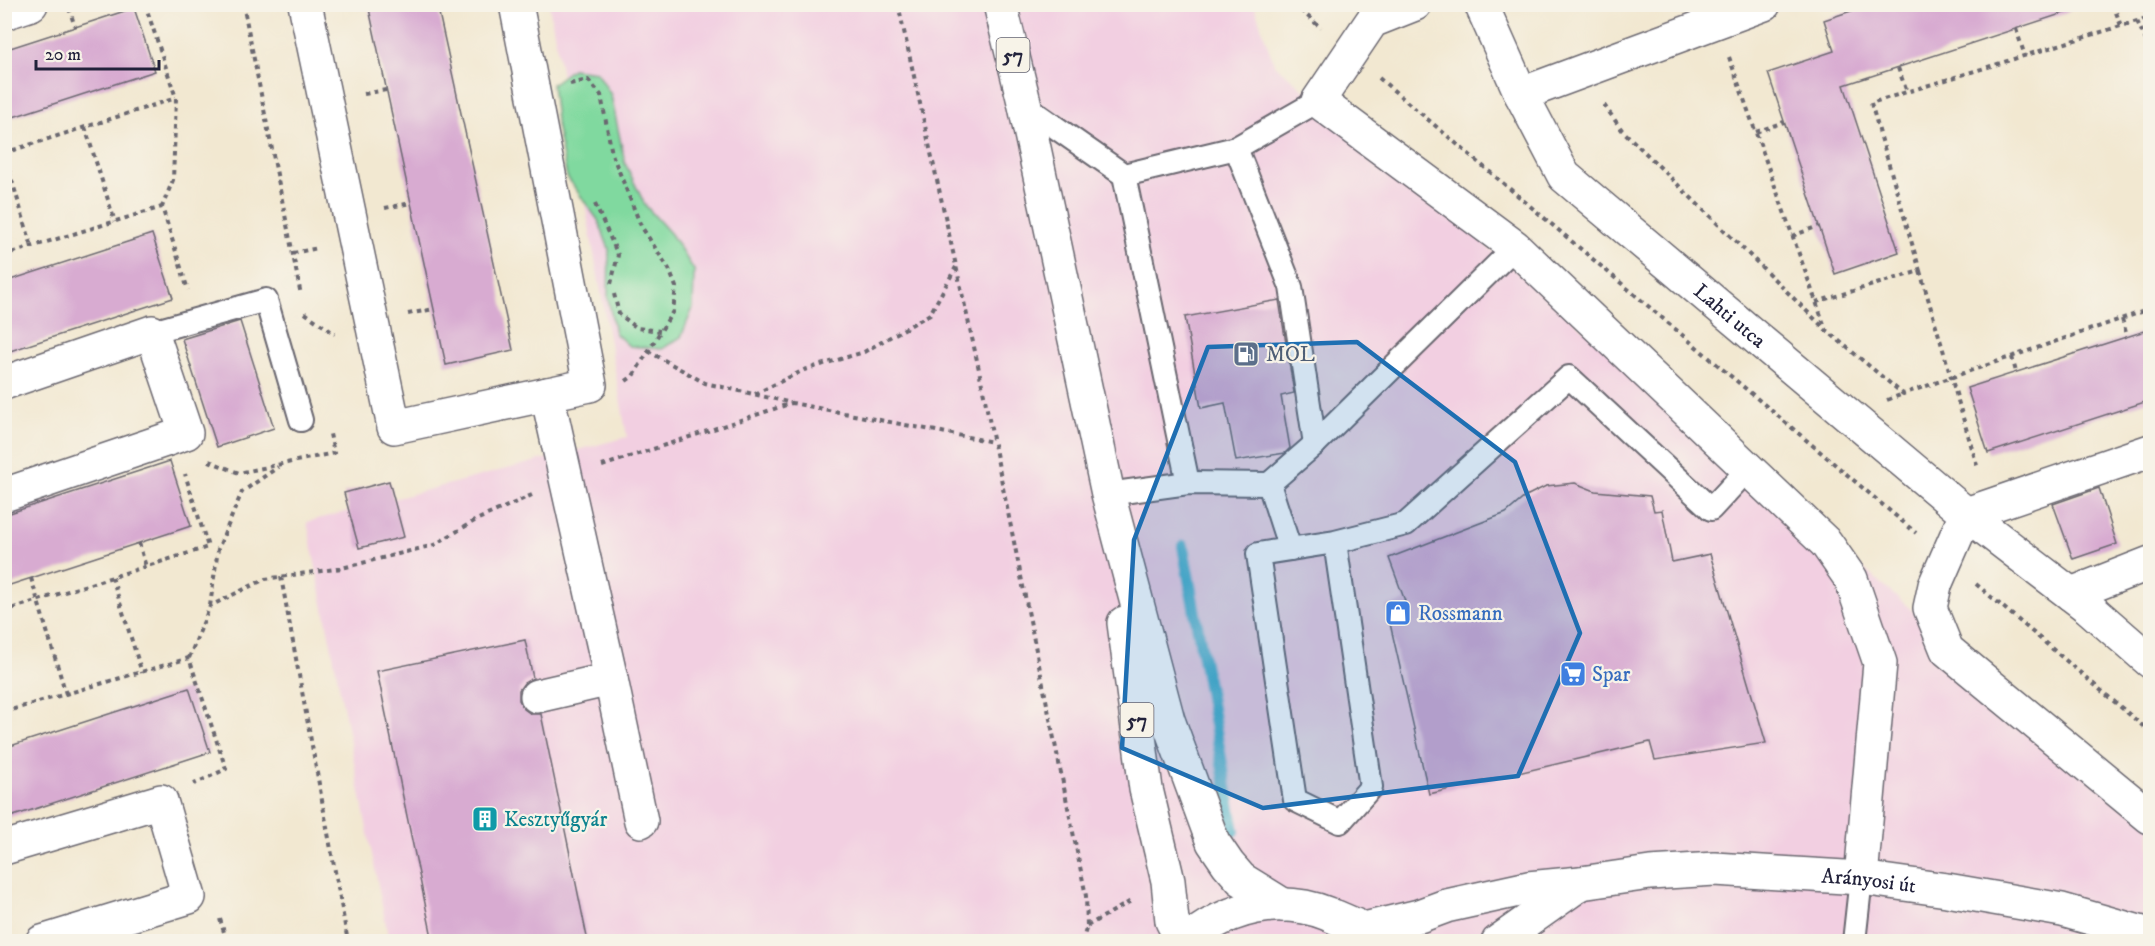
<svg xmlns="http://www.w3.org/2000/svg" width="2155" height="946" font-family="'IM FELL DW Pica',serif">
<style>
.built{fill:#f2cfe1}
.green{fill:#80d99f;stroke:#517e6d;stroke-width:1.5}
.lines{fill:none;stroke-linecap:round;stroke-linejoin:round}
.stream{stroke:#4cb1cb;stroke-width:12}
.building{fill:#d8abd1}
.lane-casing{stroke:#6b6770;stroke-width:26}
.street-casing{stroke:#6b6770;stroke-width:36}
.secondary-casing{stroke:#6b6770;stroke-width:36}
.primary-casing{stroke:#6b6770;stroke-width:36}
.path{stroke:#6b6770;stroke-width:4;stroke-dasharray:4.5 4.5;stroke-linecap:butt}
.lane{stroke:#fff;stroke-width:22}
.street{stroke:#fff;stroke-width:33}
.secondary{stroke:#fff;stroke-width:33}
.primary{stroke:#fff;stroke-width:33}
.marked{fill:#1f6fb2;fill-opacity:0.2;stroke:#1f6fb2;stroke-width:4.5;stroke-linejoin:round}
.labels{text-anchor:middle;stroke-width:4.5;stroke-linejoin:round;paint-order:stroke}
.shield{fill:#f7f3e8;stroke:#62616f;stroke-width:1.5}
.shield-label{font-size:20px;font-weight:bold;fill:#22223b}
.street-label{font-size:21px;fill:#22223b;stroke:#f7f3e8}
.service-label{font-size:21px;fill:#4e5e75;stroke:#f7f3e8;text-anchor:start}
.shop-label{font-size:21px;fill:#366cbe;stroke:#f7f3e8;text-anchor:start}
.culture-label{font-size:21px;fill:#0d838f;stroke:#f7f3e8;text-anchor:start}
</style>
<rect width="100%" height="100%" fill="#f7f3e8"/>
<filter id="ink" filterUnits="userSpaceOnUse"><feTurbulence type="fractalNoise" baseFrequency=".0167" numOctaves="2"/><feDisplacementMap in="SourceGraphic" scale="12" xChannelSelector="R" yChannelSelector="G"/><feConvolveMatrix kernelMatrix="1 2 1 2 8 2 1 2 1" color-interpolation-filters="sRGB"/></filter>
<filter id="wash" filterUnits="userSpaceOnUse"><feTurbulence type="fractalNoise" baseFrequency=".008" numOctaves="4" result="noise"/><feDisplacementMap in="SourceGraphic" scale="24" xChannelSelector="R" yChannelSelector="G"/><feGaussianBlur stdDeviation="1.35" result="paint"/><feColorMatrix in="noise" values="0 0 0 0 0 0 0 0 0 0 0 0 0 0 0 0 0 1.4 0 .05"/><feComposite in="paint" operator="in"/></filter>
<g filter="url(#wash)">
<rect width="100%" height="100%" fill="#f2e8d1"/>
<path class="built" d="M 549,5 L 1254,5 L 1274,64 L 2150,814 L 2150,941 L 389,941 L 307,522 L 627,437 Z"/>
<path class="green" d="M 572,69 L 597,72 L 611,95 L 625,163 L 645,205 L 671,234 L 694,270 L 693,308 L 681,337 L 662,349 L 629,346 L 615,333 L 608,298 L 609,249 L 598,220 L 567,177 L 557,129 L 552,84 Z"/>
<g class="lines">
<path class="stream" d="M 1183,546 L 1234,831"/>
</g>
<g id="blocks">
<g class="building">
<path d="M 368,4 L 437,4 L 513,350 L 446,365 Z"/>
<path d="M 1872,4 L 2069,4 L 2070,11 L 1844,85 L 1899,252 L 1835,274 L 1768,73 L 1834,51 L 1824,20 Z"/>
<path d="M 134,8 L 155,71 L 4,120 L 4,50 Z"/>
<path d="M 152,234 L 173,298 L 4,353 L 4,282 Z"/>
<path d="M 1279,300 L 1294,393 L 1281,396 L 1290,448 L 1285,453 L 1236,461 L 1225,403 L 1201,408 L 1185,317 Z"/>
<path d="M 240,321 L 274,428 L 217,447 L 182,339 Z"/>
<path d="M 2151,329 L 2151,400 L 1988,453 L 1967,388 Z"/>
<path d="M 170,461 L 191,526 L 4,587 L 4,515 Z"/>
<path d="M 389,481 L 404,537 L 359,548 L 344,493 Z"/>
<path d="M 1575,483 L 1595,491 L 1650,496 L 1654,511 L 1662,510 L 1672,562 L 1710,554 L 1766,743 L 1655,760 L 1650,742 L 1429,794 L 1386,606 L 1405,601 L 1389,558 L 1506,513 L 1526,496 L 1546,486 Z"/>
<path d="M 2099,488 L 2117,544 L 2073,559 L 2053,504 Z"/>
<path d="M 525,640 L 533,678 L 524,683 L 519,690 L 519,700 L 524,709 L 531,714 L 541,714 L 588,942 L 433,942 L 377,671 Z"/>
<path d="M 189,688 L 210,752 L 4,819 L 4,748 Z"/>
</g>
</g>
</g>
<g filter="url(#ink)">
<use href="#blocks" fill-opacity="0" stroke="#6b6770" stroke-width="1.5"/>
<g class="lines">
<defs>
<g id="lane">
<path d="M 1025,106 L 1124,175 L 1188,483"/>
<path d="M 1236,148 L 1291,287 L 1315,444"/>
<path d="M 1124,175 L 1236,148 L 1318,101"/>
<path d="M 152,332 L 266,300 L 301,420"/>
<path d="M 1269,484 L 1290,549"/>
<path d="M 1108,494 L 1188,483 L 1269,484 L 1315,444 L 1515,247"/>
<path d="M 1335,542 L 1371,787 L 1340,822 L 1295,800 L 1258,554 L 1335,542 L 1406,524 L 1569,377 L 1711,509 L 1748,469"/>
<path d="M 1854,942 L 1861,878"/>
</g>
<g id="street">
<path d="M 305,4 L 394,427 L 590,385 L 516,4"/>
<path d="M 1415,4 L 1372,21 L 1318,101 L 1515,247 L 1826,543 L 1851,579 L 1880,663 L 1861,878"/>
<path id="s1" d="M 1481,4 L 1521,94 L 1564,176 L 1966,514 L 2089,608 L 2150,661"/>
<path d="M 4,13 L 31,4"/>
<path d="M 1521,94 L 1764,4"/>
<path d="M 4,383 L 152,332 L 186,433 L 4,495"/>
<path d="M 2150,451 L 1966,514 L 1935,585 L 1930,608 L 1947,650 L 2150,817"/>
<path d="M 2071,594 L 2150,563"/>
<path d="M 611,679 L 641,821"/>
<path d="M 537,696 L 611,679 L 547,394"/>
<path d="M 4,848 L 161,801 L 189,897 L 42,942"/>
</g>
<g id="secondary">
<path id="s2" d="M 1336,917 L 1364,929 L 1419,916 L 1446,906 L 1528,888 L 1581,883 L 1650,873 L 1715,869 L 1861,878 L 1947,890 L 2062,910 L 2150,935"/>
<path d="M 1498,942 L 1581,883"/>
</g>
<g id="primary">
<path d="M 1000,4 L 1025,106 L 1108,494 L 1168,720 L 1213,842 L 1228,864 L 1241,879 L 1283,905"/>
<path d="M 1124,623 L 1146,789 L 1168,881 L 1172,921 L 1183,942"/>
<path d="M 1185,942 C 1244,895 1313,890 1372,942"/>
</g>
</defs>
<use href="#lane" class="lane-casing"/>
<use href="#street" class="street-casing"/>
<use href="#secondary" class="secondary-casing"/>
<use href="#primary" class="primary-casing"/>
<g class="path">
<path d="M 145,4 L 176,98 L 173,180 L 162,207 L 188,290"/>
<path d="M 243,4 L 301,295"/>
<path d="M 898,4 L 978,365 L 1086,896 L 1087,926 L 1082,942"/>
<path d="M 1294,4 L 1321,28"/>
<path d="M 2113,4 L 2121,26"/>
<path d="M 69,8 L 75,27"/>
<path d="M 2137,21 L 2150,49"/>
<path d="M 2016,29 L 2025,56"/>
<path d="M 1729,57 L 1825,327"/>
<path d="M 1898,68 L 1907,92"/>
<path d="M 1379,78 L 1916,533"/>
<path d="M 570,84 L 588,80 L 601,95 L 612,154 L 641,226 L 669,269 L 676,287 L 673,311 L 633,376 L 626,381"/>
<path d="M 364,94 L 386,90"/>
<path d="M 1604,105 L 1622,130 L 1826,330 L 1903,394 L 2150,309"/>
<path d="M 85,127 L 115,222"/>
<path d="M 1756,132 L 1784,122"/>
<path d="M 4,153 L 176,98"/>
<path d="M 4,154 L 32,247"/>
<path d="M 595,204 L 618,255 L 611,284"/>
<path d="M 385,208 L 411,203"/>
<path d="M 1792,236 L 1819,226"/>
<path d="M 293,253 L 318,248"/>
<path d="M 4,255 L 162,207"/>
<path d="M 1920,271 L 1978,469"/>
<path d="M 614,294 L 619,314 L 637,328 L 660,331"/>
<path d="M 1816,302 L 1920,271 L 1871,103 L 2150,17"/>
<path d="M 305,313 L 335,334"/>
<path d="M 408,314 L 434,309"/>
<path d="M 2122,319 L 2127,336"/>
<path d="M 648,351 L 705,383 L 792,403 L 993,442"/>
<path d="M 2012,357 L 2016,372"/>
<path d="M 755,394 L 804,370 L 864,352 L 930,314 L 956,267"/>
<path d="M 1887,400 L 1903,394"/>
<path d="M 209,461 L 239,473 L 334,453 L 330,434"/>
<path d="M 602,466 L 792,403"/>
<path d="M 139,543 L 146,567"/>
<path d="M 112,577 L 142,673"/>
<path d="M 281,577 L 348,942"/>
<path d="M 31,578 L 66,694"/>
<path d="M 1976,584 L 2150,732"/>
<path d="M 210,606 L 218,549 L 242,492 L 278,467"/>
<path d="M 4,611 L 208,547 L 185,474"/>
<path d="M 189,658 L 210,606 L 265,579 L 342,568 L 434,545 L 476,520 L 532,495"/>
<path d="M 4,712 L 189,658 L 226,769 L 194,784"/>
<path d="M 220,919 L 227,942"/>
<path d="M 1087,926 L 1131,901"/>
<path d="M 1679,942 L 1708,939 L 1821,940"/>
</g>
<use href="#lane" class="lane"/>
<use href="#street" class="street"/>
<use href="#secondary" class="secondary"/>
<use href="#primary" class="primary"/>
</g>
</g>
<path class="marked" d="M 1357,342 L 1515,462 L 1580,633 L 1518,776 L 1263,808 L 1122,748 L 1134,540 L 1208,347 Z"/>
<defs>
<symbol id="fuel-square" viewBox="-11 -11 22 22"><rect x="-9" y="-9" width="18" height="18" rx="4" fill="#5c6f8a" stroke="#f7f3e8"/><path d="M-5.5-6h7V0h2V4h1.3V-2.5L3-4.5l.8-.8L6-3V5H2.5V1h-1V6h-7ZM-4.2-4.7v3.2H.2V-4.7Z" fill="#fff"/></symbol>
<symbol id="shop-square" viewBox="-11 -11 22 22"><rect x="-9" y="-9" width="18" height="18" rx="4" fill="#3f7fe0" stroke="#f7f3e8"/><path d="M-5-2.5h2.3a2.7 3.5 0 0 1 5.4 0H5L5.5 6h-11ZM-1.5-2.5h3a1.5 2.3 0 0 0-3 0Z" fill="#fff"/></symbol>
<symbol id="supermarket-square" viewBox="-11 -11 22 22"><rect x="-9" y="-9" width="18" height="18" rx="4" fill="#3f7fe0" stroke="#f7f3e8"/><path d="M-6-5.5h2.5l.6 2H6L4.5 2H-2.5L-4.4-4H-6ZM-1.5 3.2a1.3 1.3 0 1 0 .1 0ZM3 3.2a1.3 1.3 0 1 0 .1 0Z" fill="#fff"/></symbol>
<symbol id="building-square" viewBox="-11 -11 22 22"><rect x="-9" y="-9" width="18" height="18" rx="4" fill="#0f9aa8" stroke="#f7f3e8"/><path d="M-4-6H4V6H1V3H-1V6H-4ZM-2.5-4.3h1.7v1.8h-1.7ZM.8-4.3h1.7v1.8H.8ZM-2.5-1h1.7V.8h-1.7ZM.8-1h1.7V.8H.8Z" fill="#fff"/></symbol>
</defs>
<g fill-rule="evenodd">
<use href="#fuel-square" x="1231" y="339" width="30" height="30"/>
<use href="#shop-square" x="1383" y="598" width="30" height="30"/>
<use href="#supermarket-square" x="1558" y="659" width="30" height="30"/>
<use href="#building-square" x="470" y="804" width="30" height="30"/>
</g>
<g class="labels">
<g class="shield">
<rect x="996.5" y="38" width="33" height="34" rx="4.5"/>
<rect x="1120.5" y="703" width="33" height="34" rx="4.5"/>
</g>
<g class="shield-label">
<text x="1013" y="62">57</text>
<text x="1137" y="727">57</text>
</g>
<g class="street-label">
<text dy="7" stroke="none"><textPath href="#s1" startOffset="408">Lahti utca</textPath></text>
<text dy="7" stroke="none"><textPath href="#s2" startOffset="542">Arányosi út</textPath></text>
</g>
<g class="service-label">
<text x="1266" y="361">MOL</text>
</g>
<g class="shop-label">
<text x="1418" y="620">Rossmann</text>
<text x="1592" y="681">Spar</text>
</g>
<g class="culture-label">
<text x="504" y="826">Kesztyűgyár</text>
</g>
</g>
<rect width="2155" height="946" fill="none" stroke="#f7f3e8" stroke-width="24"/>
<path d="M36 60v9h123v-9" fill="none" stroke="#22223b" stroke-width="3"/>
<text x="45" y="60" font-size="18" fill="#22223b" stroke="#f7f3e8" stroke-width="4.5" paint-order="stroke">20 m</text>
</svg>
